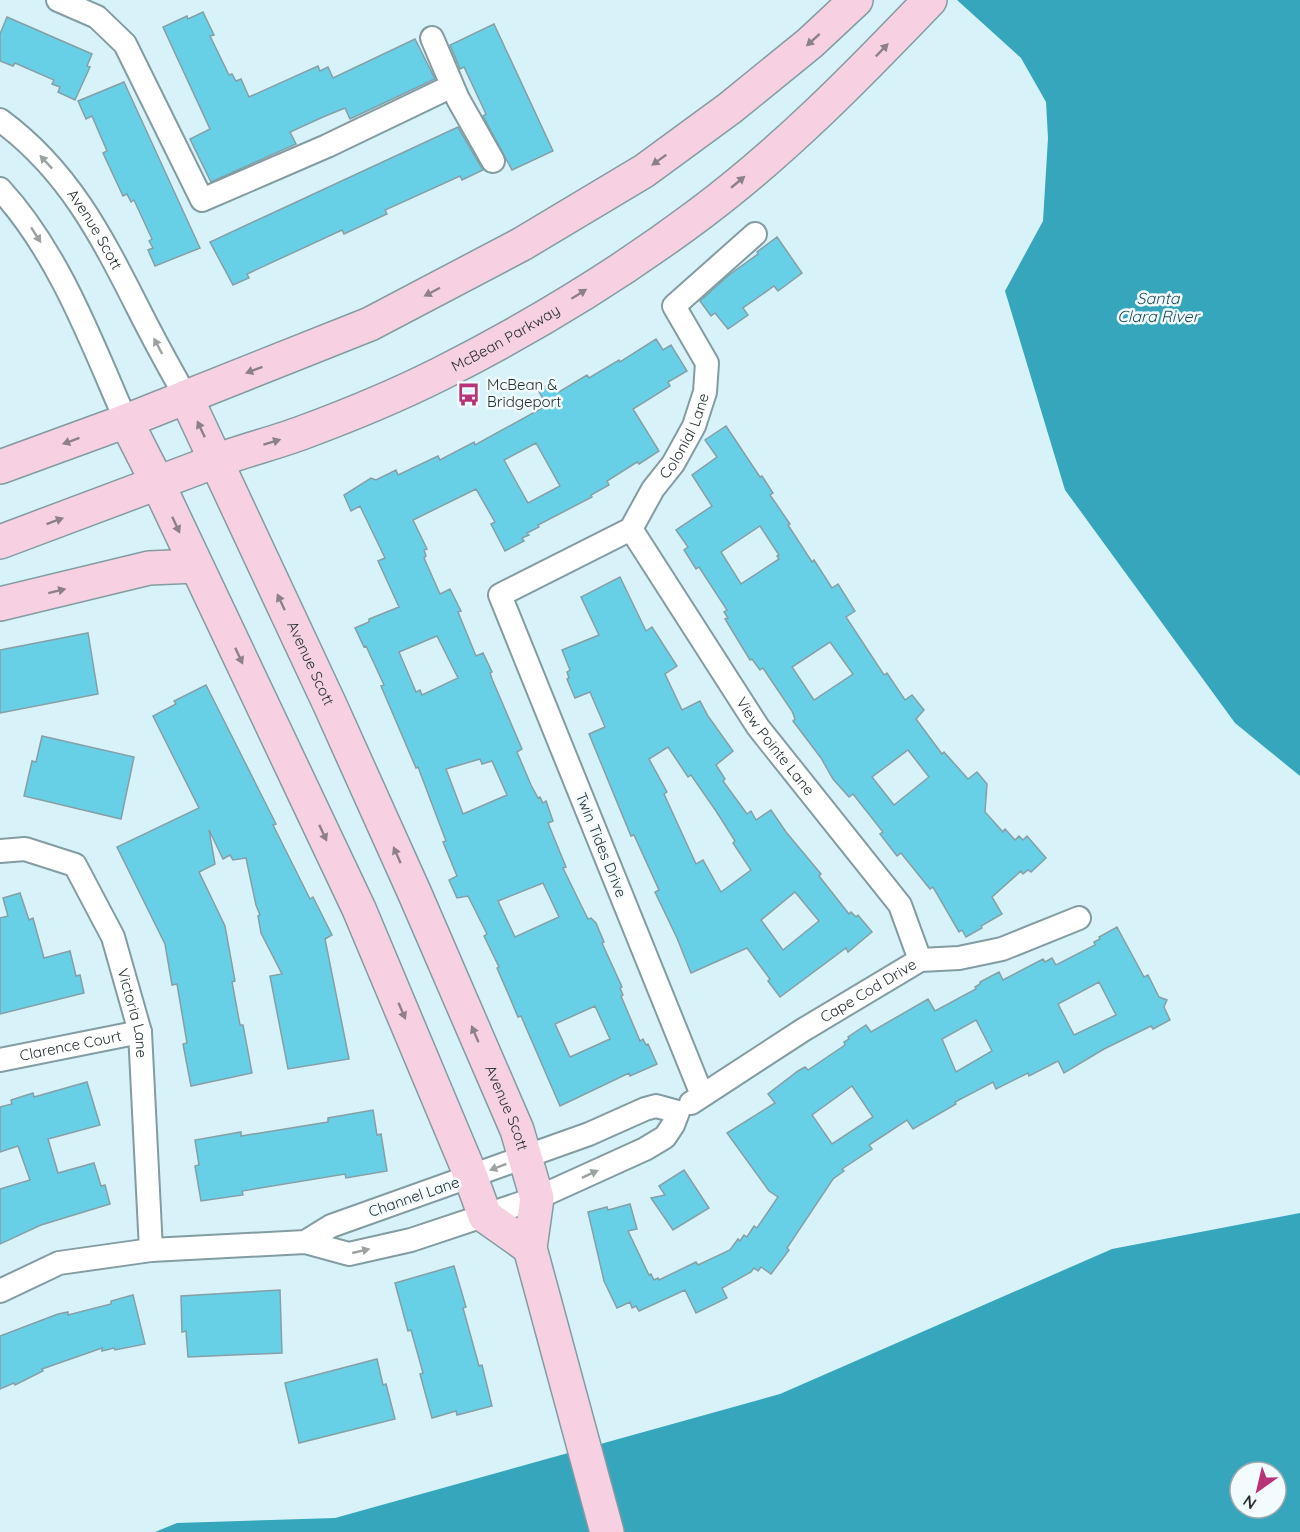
<svg xmlns="http://www.w3.org/2000/svg" width="1300" height="1532" font-family="Quicksand,sans-serif">
<style>
.water{fill:#36a6bc;fill-rule:evenodd}
.building{fill:#67d0e7;stroke:#869fa6;stroke-width:1.5;fill-rule:evenodd}
.lines{fill:none;stroke-linecap:round;stroke-linejoin:round}
.minor-casing{stroke:#839ca2;stroke-width:26}
.secondary-casing{stroke:#839ca2;stroke-width:36}
.minor{stroke:#fff;stroke-width:22}
.secondary{stroke:#f7d1e2;stroke-width:33}
.oneway{fill:#8e808a}
.oneway2{fill:#9ca1a2}
.labels{text-anchor:middle;stroke-width:5;stroke-linejoin:round;paint-order:stroke}
.street-label{font-size:15px;fill:#242f31;stroke:#f2fcff}
.poi-label{font-size:15px;fill:#242f31;stroke:#f2fcff;text-anchor:start}
.water-label{font-size:16px;font-style:italic;fill:#1d4c56;stroke:#f2fcff}
</style>
<rect width="100%" height="100%" fill="#d7f3f9"/>
<g class="water">
<path d="M 957,0 L 1300,0 L 1300,776 L 1235,723 L 1065,490 L 1005,291 L 1043,221 L 1048,138 L 1046,102 L 1021,58 Z"/>
<path d="M 1300,1213 L 1300,1532 L 155,1532 L 177,1523 L 335,1518 L 780,1394 L 1112,1249 ZM 1240,1472 L 1276,1472 L 1276,1508 L 1240,1508 Z"/>
</g>
<g class="building">
<path d="M 203,12 L 214,35 L 210,36 L 229,75 L 232,74 L 236,81 L 241,79 L 249,97 L 318,66 L 320,71 L 328,67 L 333,78 L 415,39 L 435,79 L 350,119 L 345,108 L 323,117 L 290,132 L 296,144 L 211,182 L 190,139 L 210,129 L 163,27 L 187,16 L 188,19 Z"/>
<path d="M 7,17 L 92,54 L 87,66 L 90,67 L 75,100 L 58,92 L 60,87 L 52,84 L 54,80 L 15,63 L 13,66 L 0,61 L 0,34 Z"/>
<path d="M 494,24 L 553,151 L 512,170 L 483,116 L 486,114 L 464,67 L 460,69 L 450,45 Z"/>
<path d="M 124,82 L 200,248 L 155,266 L 148,250 L 153,248 L 149,241 L 152,239 L 134,200 L 131,202 L 127,194 L 123,196 L 103,153 L 107,151 L 92,116 L 86,119 L 78,101 Z"/>
<path d="M 458,127 L 483,170 L 462,180 L 460,176 L 385,210 L 387,214 L 344,234 L 342,230 L 247,274 L 249,278 L 233,285 L 210,242 Z"/>
<path d="M 777,237 L 802,273 L 778,291 L 774,286 L 743,308 L 748,315 L 728,329 L 715,313 L 711,316 L 700,301 L 729,275 L 758,254 L 757,252 Z"/>
<path d="M 656,339 L 663,350 L 671,345 L 687,371 L 668,382 L 670,386 L 633,409 L 659,451 L 639,464 L 637,462 L 607,481 L 609,485 L 591,495 L 592,497 L 538,525 L 539,527 L 527,533 L 529,535 L 522,538 L 524,541 L 505,551 L 491,524 L 495,522 L 476,489 L 413,520 L 427,549 L 424,550 L 426,556 L 424,558 L 440,594 L 450,589 L 461,611 L 458,612 L 476,656 L 483,653 L 492,672 L 490,673 L 492,679 L 522,749 L 517,752 L 531,785 L 538,798 L 540,797 L 543,803 L 546,801 L 553,821 L 548,823 L 566,867 L 563,868 L 582,907 L 588,919 L 591,918 L 596,923 L 604,942 L 602,943 L 622,987 L 620,988 L 623,995 L 621,996 L 640,1041 L 643,1039 L 646,1045 L 648,1044 L 657,1064 L 630,1076 L 629,1073 L 560,1106 L 521,1016 L 518,1017 L 510,998 L 497,968 L 499,967 L 484,936 L 487,934 L 468,896 L 457,898 L 449,880 L 457,876 L 443,842 L 446,841 L 418,767 L 416,768 L 381,686 L 384,685 L 366,646 L 364,647 L 355,628 L 369,622 L 369,619 L 399,607 L 378,561 L 385,558 L 360,506 L 351,511 L 344,495 L 371,478 L 376,480 L 396,470 L 398,475 L 438,456 L 440,460 L 474,442 L 475,445 L 544,407 L 543,406 L 546,404 L 538,390 L 554,381 L 559,392 L 587,375 L 589,378 L 619,360 L 620,362 ZM 536,443 L 560,486 L 528,503 L 504,460 ZM 437,636 L 458,678 L 422,695 L 420,690 L 416,692 L 399,652 ZM 480,759 L 482,764 L 492,761 L 507,795 L 463,814 L 446,769 ZM 543,883 L 559,917 L 515,937 L 498,901 ZM 595,1006 L 610,1039 L 570,1057 L 555,1024 Z"/>
<path d="M 726,426 L 760,477 L 762,476 L 773,493 L 770,495 L 790,524 L 788,525 L 812,562 L 814,560 L 832,588 L 838,584 L 855,611 L 846,617 L 884,675 L 887,673 L 905,700 L 912,695 L 924,710 L 916,719 L 942,754 L 944,752 L 968,779 L 977,772 L 987,784 L 985,812 L 1003,832 L 1005,829 L 1015,840 L 1019,836 L 1023,840 L 1027,836 L 1046,858 L 1031,872 L 1028,870 L 1023,874 L 1021,871 L 992,897 L 1002,914 L 981,926 L 982,928 L 966,937 L 962,930 L 959,932 L 933,887 L 930,889 L 901,853 L 897,856 L 880,834 L 883,832 L 853,794 L 849,797 L 833,779 L 821,758 L 793,721 L 795,719 L 792,711 L 771,680 L 763,668 L 760,670 L 752,659 L 750,660 L 725,619 L 728,618 L 724,612 L 727,610 L 699,567 L 696,569 L 684,550 L 688,547 L 676,530 L 712,506 L 692,475 L 717,457 L 705,440 ZM 760,526 L 779,555 L 777,556 L 779,559 L 741,584 L 721,552 ZM 830,642 L 853,674 L 814,700 L 792,667 ZM 908,750 L 929,777 L 894,805 L 872,777 Z"/>
<path d="M 620,577 L 646,631 L 652,627 L 677,666 L 665,674 L 682,710 L 700,701 L 708,716 L 733,751 L 716,765 L 725,779 L 723,781 L 747,814 L 751,811 L 756,820 L 771,810 L 786,832 L 821,874 L 819,876 L 849,914 L 851,912 L 856,917 L 858,915 L 872,932 L 848,952 L 846,948 L 780,997 L 768,981 L 770,979 L 747,948 L 691,973 L 677,938 L 655,892 L 659,890 L 634,835 L 631,836 L 589,734 L 605,727 L 590,692 L 575,698 L 567,679 L 569,678 L 567,672 L 570,670 L 562,650 L 599,635 L 581,597 ZM 668,747 L 688,777 L 691,775 L 716,811 L 735,841 L 733,843 L 751,870 L 721,892 L 703,860 L 696,864 L 664,794 L 667,792 L 649,759 ZM 795,892 L 819,921 L 783,950 L 761,920 Z"/>
<path d="M 88,633 L 98,694 L 0,713 L 0,650 Z"/>
<path d="M 206,685 L 276,824 L 273,825 L 310,899 L 313,897 L 332,935 L 325,939 L 349,1059 L 288,1069 L 270,976 L 282,974 L 261,933 L 258,916 L 260,915 L 256,905 L 246,858 L 233,860 L 230,855 L 223,859 L 209,830 L 215,864 L 199,872 L 225,926 L 235,981 L 232,982 L 240,1025 L 243,1025 L 252,1073 L 191,1086 L 183,1044 L 187,1043 L 177,984 L 172,985 L 165,944 L 117,847 L 199,808 L 153,716 L 176,704 L 174,701 Z"/>
<path d="M 42,736 L 134,757 L 121,819 L 24,796 L 32,761 L 36,762 Z"/>
<path d="M 20,893 L 29,920 L 33,918 L 44,958 L 70,951 L 76,976 L 80,975 L 84,993 L 0,1014 L 0,918 L 8,916 L 3,898 Z"/>
<path d="M 1117,927 L 1144,977 L 1148,975 L 1159,997 L 1167,1000 L 1164,1007 L 1170,1020 L 1153,1029 L 1151,1026 L 1104,1049 L 1064,1073 L 1058,1061 L 1029,1076 L 1028,1073 L 996,1089 L 993,1082 L 955,1102 L 956,1104 L 913,1129 L 907,1120 L 869,1145 L 872,1149 L 842,1169 L 844,1171 L 833,1179 L 787,1248 L 789,1250 L 771,1274 L 761,1267 L 758,1271 L 754,1268 L 751,1272 L 722,1288 L 727,1298 L 696,1313 L 685,1290 L 639,1311 L 636,1306 L 632,1308 L 630,1302 L 617,1308 L 604,1281 L 588,1212 L 607,1207 L 608,1210 L 630,1204 L 637,1229 L 628,1231 L 649,1275 L 651,1274 L 654,1280 L 658,1278 L 659,1280 L 696,1262 L 698,1265 L 730,1250 L 738,1239 L 740,1241 L 744,1235 L 747,1237 L 754,1226 L 757,1228 L 778,1197 L 769,1191 L 727,1133 L 775,1103 L 768,1094 L 798,1071 L 805,1067 L 808,1070 L 845,1045 L 844,1042 L 849,1039 L 848,1037 L 866,1025 L 871,1032 L 928,999 L 935,1011 L 976,989 L 975,987 L 980,984 L 980,982 L 999,972 L 1003,980 L 1043,959 L 1045,962 L 1052,958 L 1056,965 L 1095,945 L 1094,942 L 1100,939 L 1099,937 ZM 1099,982 L 1116,1015 L 1074,1035 L 1058,1004 ZM 976,1020 L 992,1051 L 956,1072 L 942,1039 ZM 852,1086 L 873,1117 L 832,1144 L 812,1115 Z"/>
<path d="M 87,1082 L 100,1125 L 48,1139 L 58,1173 L 94,1163 L 101,1186 L 105,1185 L 110,1204 L 41,1225 L 0,1244 L 0,1189 L 30,1180 L 18,1146 L 0,1152 L 0,1107 L 12,1104 L 11,1100 L 33,1093 L 34,1097 Z"/>
<path d="M 373,1110 L 377,1135 L 381,1134 L 387,1171 L 346,1178 L 345,1174 L 242,1191 L 243,1195 L 201,1201 L 195,1166 L 199,1165 L 195,1140 L 241,1132 L 241,1136 L 328,1122 L 328,1118 Z"/>
<path d="M 684,1170 L 709,1208 L 673,1230 L 651,1198 L 665,1195 L 659,1186 Z"/>
<path d="M 454,1266 L 466,1307 L 463,1308 L 479,1366 L 482,1365 L 492,1406 L 457,1415 L 456,1411 L 432,1418 L 420,1374 L 423,1373 L 411,1330 L 408,1331 L 395,1283 Z"/>
<path d="M 280,1290 L 282,1353 L 188,1357 L 186,1331 L 182,1332 L 181,1296 Z"/>
<path d="M 133,1295 L 145,1344 L 115,1350 L 114,1348 L 102,1351 L 102,1348 L 42,1369 L 43,1371 L 15,1385 L 14,1383 L 0,1389 L 0,1336 L 58,1314 L 68,1312 L 68,1315 L 111,1304 L 111,1301 Z"/>
<path d="M 377,1359 L 383,1385 L 386,1384 L 395,1419 L 299,1443 L 285,1383 Z"/>
</g>
<g class="lines">
<defs>
<g id="minor">
<path d="M 58,0 L 97,17 L 125,44 L 202,200 L 327,146 L 452,86"/>
<path d="M 432,38 L 458,99 L 493,161"/>
<path id="s1" d="M 0,120 C 68,170 101,235 138,308 C 153,338 169,367 186,397"/>
<path d="M 0,189 C 59,253 92,343 126,421"/>
<path id="s2" d="M 631,529 L 758,727 L 900,905 L 920,960"/>
<path id="s3" d="M 0,851 L 25,849 L 75,865 L 113,937 L 140,1032 L 151,1250"/>
<path id="s4" d="M 0,1060 L 140,1032"/>
<path id="s5" d="M 702,1095 L 500,595 L 631,529 L 653,489 L 673,464 L 694,426 L 705,392 L 707,363 L 674,306 L 755,234"/>
<path id="s6" d="M 691,1103 L 803,1030 L 920,960 L 959,958 L 1002,949 L 1079,918"/>
<path d="M 0,1291 L 59,1263 L 151,1250 L 305,1242 L 349,1254 L 411,1240 L 537,1198 L 645,1149 L 665,1137 L 673,1125 L 678,1112 L 656,1106 L 645,1109 L 589,1134 L 331,1226 L 305,1242"/>
</g>
<g id="secondary">
<path id="s7" d="M 186,397 L 330,705 L 415,894 L 517,1130 L 537,1198 L 530,1248 L 607,1532"/>
<path d="M 126,421 L 158,484 L 359,909 L 466,1164 L 485,1216 L 530,1248"/>
<path d="M 0,467 L 126,421 L 370,324 L 522,244 L 644,171 L 730,108 L 810,43 L 856,0"/>
<path id="s8" d="M 0,542 C 72,515 144,488 216,461 C 245,450 275,443 304,432 C 350,415 396,396 440,374 C 531,328 620,274 701,213 C 785,150 858,75 930,0"/>
<path d="M 0,604 L 149,568 L 196,566"/>
</g>
</defs>
<use href="#minor" class="minor-casing"/>
<use href="#secondary" class="secondary-casing"/>
<use href="#minor" class="minor"/>
<use href="#secondary" class="secondary"/>
</g>
<defs><path id="oneway-solid" d="M-6-.8H1V-3.2L6.5 0L1 3.2V.8H-6Z" transform="scale(1.5)"/></defs>
<g class="oneway">
<use href="#oneway-solid" transform="translate(813 40) rotate(138)"/>
<use href="#oneway-solid" transform="translate(882 50) rotate(-46)"/>
<use href="#oneway-solid" transform="translate(659 160) rotate(144)"/>
<use href="#oneway-solid" transform="translate(738 182) rotate(-40)"/>
<use href="#oneway-solid" transform="translate(432 292) rotate(152)"/>
<use href="#oneway-solid" transform="translate(579 294) rotate(-32)"/>
<use href="#oneway-solid" transform="translate(254 370) rotate(159)"/>
<use href="#oneway-solid" transform="translate(201 429) rotate(-115)"/>
<use href="#oneway-solid" transform="translate(71 441) rotate(160)"/>
<use href="#oneway-solid" transform="translate(272 442) rotate(-17)"/>
<use href="#oneway-solid" transform="translate(55 521) rotate(-20)"/>
<use href="#oneway-solid" transform="translate(176 525) rotate(65)"/>
<use href="#oneway-solid" transform="translate(57 591) rotate(-14)"/>
<use href="#oneway-solid" transform="translate(281 602) rotate(-115)"/>
<use href="#oneway-solid" transform="translate(239 656) rotate(65)"/>
<use href="#oneway-solid" transform="translate(323 833) rotate(65)"/>
<use href="#oneway-solid" transform="translate(397 855) rotate(-114)"/>
<use href="#oneway-solid" transform="translate(402 1011) rotate(67)"/>
<use href="#oneway-solid" transform="translate(475 1034) rotate(-113)"/>
</g>
<g class="oneway2">
<use href="#oneway-solid" transform="translate(46 162) rotate(-133)"/>
<use href="#oneway-solid" transform="translate(36 235) rotate(57)"/>
<use href="#oneway-solid" transform="translate(158 346) rotate(-118)"/>
<use href="#oneway-solid" transform="translate(498 1167) rotate(159)"/>
<use href="#oneway-solid" transform="translate(590 1174) rotate(-25)"/>
<use href="#oneway-solid" transform="translate(361 1251) rotate(-13)"/>
</g>
<defs>
<symbol id="bus-bare" viewBox="-9 -9 18 18"><path d="M-5-6H5V4H4V6H2V4H-2V6H-4V4H-5ZM-3.5-4V0h7V-4ZM-3.5 1.2v1.5H-2V1.2ZM2 1.2v1.5H3.5V1.2Z" fill="#b83377" stroke="#f2fcff" stroke-width="2.5" paint-order="stroke"/></symbol>
</defs>
<g fill-rule="evenodd">
<use href="#bus-bare" x="452" y="378" width="33" height="33"/>
</g>
<g class="labels">
<g class="street-label">
<text dy="5" stroke="none"><textPath href="#s1" startOffset="146">Avenue Scott</textPath></text>
<text dy="5" stroke="none"><textPath href="#s8" startOffset="546">McBean Parkway</textPath></text>
<text dy="5" stroke="none"><textPath href="#s5" startOffset="794">Colonial Lane</textPath></text>
<text dy="5" stroke="none"><textPath href="#s7" startOffset="294">Avenue Scott</textPath></text>
<text dy="5" stroke="none"><textPath href="#s2" startOffset="261">View Pointe Lane</textPath></text>
<text transform="translate(601 845) rotate(68)" y="5">Twin Tides Drive</text>
<text dy="5" stroke="none"><textPath href="#s6" startOffset="210">Cape Cod Drive</textPath></text>
<text dy="5" stroke="none"><textPath href="#s3" startOffset="238">Victoria Lane</textPath></text>
<text dy="5" stroke="none"><textPath href="#s4" startOffset="72">Clarence Court</textPath></text>
<text dy="5" stroke="none"><textPath href="#s7" startOffset="780">Avenue Scott</textPath></text>
<text transform="translate(414 1197) rotate(-19)" y="5">Channel Lane</text>
</g>
<g class="poi-label">
<text x="487" y="390">McBean &amp;<tspan x="487" dy="17">Bridgeport</tspan></text>
</g>
<g class="water-label">
<text x="1158" y="304">Santa<tspan x="1158" dy="18">Clara River</tspan></text>
</g>
</g>
<g transform="translate(1258 1490) rotate(214)"><circle r="28" fill="#f2fcff" stroke="#a0aaad" stroke-width="1.5"/>
<path d="M0-4.5L10 22L0 15L-10 22Z" fill="#b83377"/>
<text y="-9" font-size="16" font-weight="bold" text-anchor="middle" fill="#242f31">N</text>
</g>
</svg>
